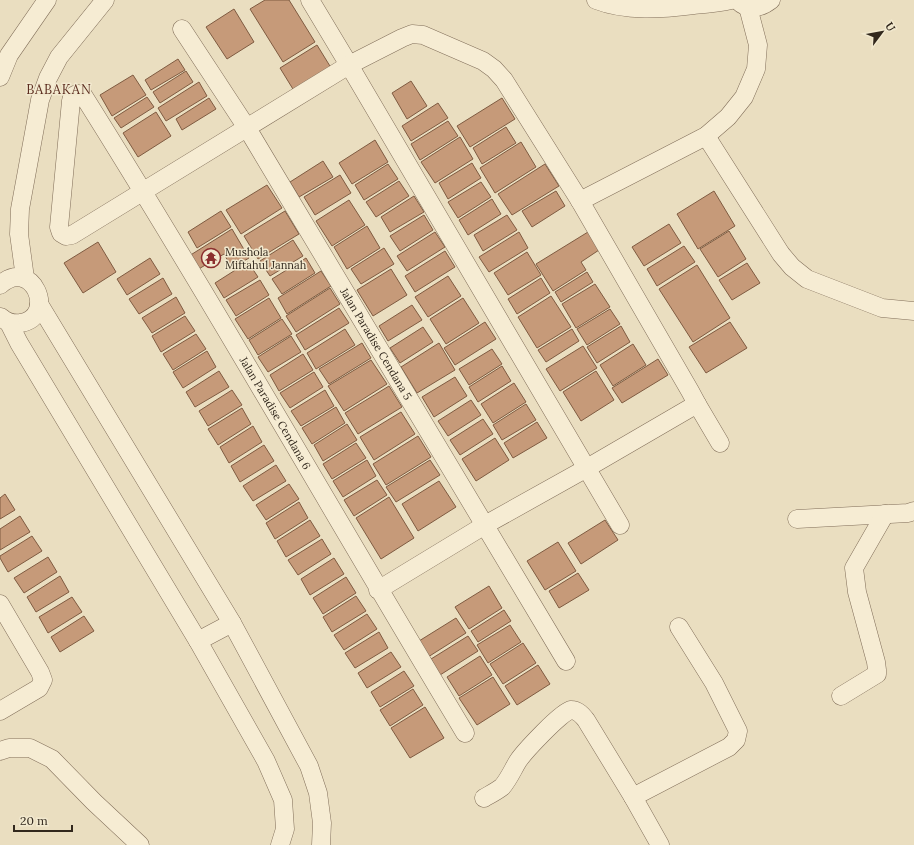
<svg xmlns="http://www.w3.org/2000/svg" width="914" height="845" font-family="Lora,serif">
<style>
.building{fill:#c69a79;stroke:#7f5b41}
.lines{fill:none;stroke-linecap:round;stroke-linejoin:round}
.minor-casing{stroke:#826f5a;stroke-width:19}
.minor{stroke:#f6ecd3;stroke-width:18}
.labels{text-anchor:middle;stroke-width:3;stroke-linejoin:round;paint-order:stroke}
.poi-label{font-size:11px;fill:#32281d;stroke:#f2e9cf;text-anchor:start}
.street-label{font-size:11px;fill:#32281d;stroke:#f2e9cf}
.quarter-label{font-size:13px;letter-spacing:1px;fill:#5c2d1f;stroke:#f2e9cf}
</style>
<rect width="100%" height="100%" fill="#eadec0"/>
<g class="building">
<path d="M 265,0 L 289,0 L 315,42 L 283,62 L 250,9 Z"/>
<path d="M 234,9 L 254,42 L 227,59 L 206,27 Z"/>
<path d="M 317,45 L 333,71 L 296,94 L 280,68 Z"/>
<path d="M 178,59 L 185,70 L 151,90 L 145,80 Z"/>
<path d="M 186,71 L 193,82 L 160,103 L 153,92 Z"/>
<path d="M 133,75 L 146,95 L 112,116 L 100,95 Z"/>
<path d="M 411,81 L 427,106 L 407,119 L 392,93 Z"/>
<path d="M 199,82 L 207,96 L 166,121 L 158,108 Z"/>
<path d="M 147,97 L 154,107 L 121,128 L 114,118 Z"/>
<path d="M 209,98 L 216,109 L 182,130 L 176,119 Z"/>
<path d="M 502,98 L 515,119 L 470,147 L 457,126 Z"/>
<path d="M 438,103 L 448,118 L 411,141 L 402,126 Z"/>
<path d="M 156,112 L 171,136 L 138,157 L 123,133 Z"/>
<path d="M 448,121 L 458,136 L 420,160 L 411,144 Z"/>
<path d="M 506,127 L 516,143 L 482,164 L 473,148 Z"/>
<path d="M 460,137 L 473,159 L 435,183 L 421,162 Z"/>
<path d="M 375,140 L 388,162 L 352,184 L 339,163 Z"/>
<path d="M 521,142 L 536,167 L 495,193 L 480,168 Z"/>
<path d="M 323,161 L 333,177 L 299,197 L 290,182 Z"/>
<path d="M 472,163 L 481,178 L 448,199 L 439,183 Z"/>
<path d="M 388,164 L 398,179 L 364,200 L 355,185 Z"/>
<path d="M 545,164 L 559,186 L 512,215 L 498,194 Z"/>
<path d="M 340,175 L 351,193 L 315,215 L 304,197 Z"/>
<path d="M 399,181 L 409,196 L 376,217 L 366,202 Z"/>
<path d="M 481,182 L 491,197 L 458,218 L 448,202 Z"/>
<path d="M 267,185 L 282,208 L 241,234 L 226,210 Z"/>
<path d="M 556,191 L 565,206 L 532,227 L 522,211 Z"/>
<path d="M 714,191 L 735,226 L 698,249 L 677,214 Z"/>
<path d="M 414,196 L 424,212 L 390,232 L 381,217 Z"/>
<path d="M 492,199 L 501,214 L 468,235 L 459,220 Z"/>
<path d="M 349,200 L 365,225 L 332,246 L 316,221 Z"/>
<path d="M 221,211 L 231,227 L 197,248 L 188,232 Z"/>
<path d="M 285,211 L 299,234 L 258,259 L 244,236 Z"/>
<path d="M 424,215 L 433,230 L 400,251 L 390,236 Z"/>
<path d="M 507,215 L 517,230 L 483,251 L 474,235 Z"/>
<path d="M 669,224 L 681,243 L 644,266 L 632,247 Z"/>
<path d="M 367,226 L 380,248 L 347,269 L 334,247 Z"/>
<path d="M 232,229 L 249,258 L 232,268 L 224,254 L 197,270 L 189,256 Z"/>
<path d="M 729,231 L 746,259 L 718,277 L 700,249 Z"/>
<path d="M 435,232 L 445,247 L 407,271 L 397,256 Z"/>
<path d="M 519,232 L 528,248 L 489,272 L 479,257 Z"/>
<path d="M 588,232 L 599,250 L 581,262 L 586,270 L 553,291 L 536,264 Z"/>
<path d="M 293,240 L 303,256 L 270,276 L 260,261 Z"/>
<path d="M 98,242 L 116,272 L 83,293 L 64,263 Z"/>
<path d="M 684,246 L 695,262 L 657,286 L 647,269 Z"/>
<path d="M 384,248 L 394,264 L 361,284 L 351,269 Z"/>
<path d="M 445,251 L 455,267 L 415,292 L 405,276 Z"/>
<path d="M 527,252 L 541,275 L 508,295 L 494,273 Z"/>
<path d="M 150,258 L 160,274 L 127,295 L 117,279 Z"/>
<path d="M 306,258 L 315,273 L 282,294 L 272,279 Z"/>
<path d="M 248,262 L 258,277 L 224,298 L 215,283 Z"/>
<path d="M 747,263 L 760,283 L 732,300 L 719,280 Z"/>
<path d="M 697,265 L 730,318 L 693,342 L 659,289 Z"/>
<path d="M 391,269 L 407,295 L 373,316 L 357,290 Z"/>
<path d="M 321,271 L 331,286 L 287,314 L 278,298 Z"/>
<path d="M 587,272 L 593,282 L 561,302 L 555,292 Z"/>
<path d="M 448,276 L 461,296 L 428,317 L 415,297 Z"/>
<path d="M 163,278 L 172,294 L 139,314 L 129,299 Z"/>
<path d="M 541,278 L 550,293 L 517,314 L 508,299 Z"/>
<path d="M 260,280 L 269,295 L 236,316 L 226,300 Z"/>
<path d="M 595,284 L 610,307 L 576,328 L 562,304 Z"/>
<path d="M 330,288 L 340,304 L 296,332 L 286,316 Z"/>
<path d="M 551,296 L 571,327 L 537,348 L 518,317 Z"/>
<path d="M 176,297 L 185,313 L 152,333 L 142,318 Z"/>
<path d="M 269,298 L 281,318 L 248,339 L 235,319 Z"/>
<path d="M 463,298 L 479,323 L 446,344 L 430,319 Z"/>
<path d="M 412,305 L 422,320 L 388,341 L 379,326 Z"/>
<path d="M 339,308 L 349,323 L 305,350 L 296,335 Z"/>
<path d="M 610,309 L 620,324 L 587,345 L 577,329 Z"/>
<path d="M 185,316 L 195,331 L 161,352 L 152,336 Z"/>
<path d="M 282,319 L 292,334 L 258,355 L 249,340 Z"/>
<path d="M 485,322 L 496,339 L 455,365 L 444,348 Z"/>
<path d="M 730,322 L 747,348 L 706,373 L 689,347 Z"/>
<path d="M 621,326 L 630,342 L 597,363 L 587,347 Z"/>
<path d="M 423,327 L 433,342 L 400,363 L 390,348 Z"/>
<path d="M 345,329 L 355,345 L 316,369 L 307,353 Z"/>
<path d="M 572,329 L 579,341 L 546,362 L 538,350 Z"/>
<path d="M 196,334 L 206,349 L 173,370 L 163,354 Z"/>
<path d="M 291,336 L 301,352 L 268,372 L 258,357 Z"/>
<path d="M 362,343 L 371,358 L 329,384 L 319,369 Z"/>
<path d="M 439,343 L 455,370 L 417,393 L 401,367 Z"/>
<path d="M 633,344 L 646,365 L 613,386 L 600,365 Z"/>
<path d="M 583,346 L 597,368 L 560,391 L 546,369 Z"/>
<path d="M 492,349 L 502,364 L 469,385 L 459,369 Z"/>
<path d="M 207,351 L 216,367 L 183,388 L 173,372 Z"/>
<path d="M 303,354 L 313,370 L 279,391 L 270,375 Z"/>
<path d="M 658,359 L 668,375 L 622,403 L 612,388 Z"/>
<path d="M 371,360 L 387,384 L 344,411 L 328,386 Z"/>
<path d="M 502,366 L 511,381 L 478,402 L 469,387 Z"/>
<path d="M 219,371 L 229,387 L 195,407 L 186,392 Z"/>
<path d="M 596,371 L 614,400 L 581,421 L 563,392 Z"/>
<path d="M 314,372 L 323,387 L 290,408 L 280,393 Z"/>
<path d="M 455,377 L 467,396 L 434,417 L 422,397 Z"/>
<path d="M 514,383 L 526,402 L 493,423 L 481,404 Z"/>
<path d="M 389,386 L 402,407 L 358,434 L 345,413 Z"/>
<path d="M 232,390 L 242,405 L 208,426 L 199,411 Z"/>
<path d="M 325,390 L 334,406 L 301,426 L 291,411 Z"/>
<path d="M 471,400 L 481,415 L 448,436 L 438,421 Z"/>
<path d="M 526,404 L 536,420 L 502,440 L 493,425 Z"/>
<path d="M 336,407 L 345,423 L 312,444 L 302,428 Z"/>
<path d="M 242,408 L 251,424 L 218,445 L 208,429 Z"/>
<path d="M 401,412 L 415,434 L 374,460 L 360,437 Z"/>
<path d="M 483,419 L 493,434 L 460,455 L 450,440 Z"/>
<path d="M 537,422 L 547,438 L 513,458 L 504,443 Z"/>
<path d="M 347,424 L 357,440 L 323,461 L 314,445 Z"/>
<path d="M 253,426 L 262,442 L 229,463 L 220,447 Z"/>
<path d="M 418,436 L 431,457 L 386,485 L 373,464 Z"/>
<path d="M 495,438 L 509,460 L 476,481 L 462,459 Z"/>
<path d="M 356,443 L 366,458 L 332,479 L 323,464 Z"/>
<path d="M 264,445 L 274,461 L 240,482 L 231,466 Z"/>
<path d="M 367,460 L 376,476 L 343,497 L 333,481 Z"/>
<path d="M 430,460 L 440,475 L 396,502 L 386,487 Z"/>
<path d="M 276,465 L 286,481 L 253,501 L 243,486 Z"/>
<path d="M 377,480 L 387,495 L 354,516 L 344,500 Z"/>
<path d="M 439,481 L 456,507 L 418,531 L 402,504 Z"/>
<path d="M 289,484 L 299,499 L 266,520 L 256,505 Z"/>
<path d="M 5,494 L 15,510 L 0,519 L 0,498 Z"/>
<path d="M 389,497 L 414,538 L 381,559 L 356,518 Z"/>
<path d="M 299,502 L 308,518 L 275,539 L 266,523 Z"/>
<path d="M 20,516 L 30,532 L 0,550 L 0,529 Z"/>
<path d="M 310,520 L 320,536 L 286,557 L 277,541 Z"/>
<path d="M 605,520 L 618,540 L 581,564 L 568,543 Z"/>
<path d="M 32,536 L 42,551 L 8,572 L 0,558 L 0,556 Z"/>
<path d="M 322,539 L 331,554 L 298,575 L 288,560 Z"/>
<path d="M 558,542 L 576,571 L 545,590 L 527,561 Z"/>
<path d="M 48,557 L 57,572 L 24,593 L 14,578 Z"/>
<path d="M 334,558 L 344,574 L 310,595 L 301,579 Z"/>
<path d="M 578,573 L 589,590 L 559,608 L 549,591 Z"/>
<path d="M 60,576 L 69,592 L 36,612 L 27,597 Z"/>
<path d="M 346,577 L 356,593 L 323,614 L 313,598 Z"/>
<path d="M 489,586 L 502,608 L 469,629 L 455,607 Z"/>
<path d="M 356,596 L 366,611 L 332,632 L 323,617 Z"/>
<path d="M 72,597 L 82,612 L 48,633 L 39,617 Z"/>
<path d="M 504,610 L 511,621 L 478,642 L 471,631 Z"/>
<path d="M 367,614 L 377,629 L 344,650 L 334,635 Z"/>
<path d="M 84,616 L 94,631 L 60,652 L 51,637 Z"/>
<path d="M 456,618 L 466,633 L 428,657 L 419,641 Z"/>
<path d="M 510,625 L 521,642 L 488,663 L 477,645 Z"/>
<path d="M 379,632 L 388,648 L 355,668 L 345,653 Z"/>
<path d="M 468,636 L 478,651 L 440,675 L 431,659 Z"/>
<path d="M 523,643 L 536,663 L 503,684 L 490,664 Z"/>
<path d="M 391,652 L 401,667 L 367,688 L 358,673 Z"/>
<path d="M 480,656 L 492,675 L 459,696 L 447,677 Z"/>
<path d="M 538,665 L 550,684 L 517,705 L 505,686 Z"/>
<path d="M 404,671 L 414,686 L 380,707 L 371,692 Z"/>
<path d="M 493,677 L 510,704 L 477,725 L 459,698 Z"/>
<path d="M 413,689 L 423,705 L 390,726 L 380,710 Z"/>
<path d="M 425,707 L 444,738 L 410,758 L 391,728 Z"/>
</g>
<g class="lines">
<defs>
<g id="minor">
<path d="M 310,0 L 349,65 L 620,525"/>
<path d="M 596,0 C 627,12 662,9 694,5 C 706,4 719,3 731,0"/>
<path d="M 738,1 C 748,11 761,8 771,0"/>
<path id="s1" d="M 182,29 L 247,128 L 566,661"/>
<path d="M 0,77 L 9,55 L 47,0"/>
<path d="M 706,136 L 781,254 L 792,267 L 807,279 L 882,308 L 914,311"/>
<path d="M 580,201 L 706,136 L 728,117 L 744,97 L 756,69 L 758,45 L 748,7"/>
<path d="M 25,278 L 19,234 L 20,209 L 40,100 L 48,78 L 59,57 L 105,0"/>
<path d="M 0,285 C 32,256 58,316 21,323 C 13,324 6,322 1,317"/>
<path d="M 39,304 L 232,623 L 309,766 L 318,793 L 322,823 L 321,845"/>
<path d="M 9,323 L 19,343 L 198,641 L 266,761 L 283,800 L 285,829 L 280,845"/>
<path d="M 697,404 L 720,443"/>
<path d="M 797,519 L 908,513 L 914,511"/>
<path id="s2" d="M 378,590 L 485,525 L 587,468 L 697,404 L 690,391 L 580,201 L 504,80 L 494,69 L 483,61 L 423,35 L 412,34 L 402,38 L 349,65 L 72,235 L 66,236 L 61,233 L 59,227 L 71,101 C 72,94 78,93 83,95 C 215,305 337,521 465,733"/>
<path d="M 0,604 L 40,672 L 43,680 L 39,688 L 0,711"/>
<path d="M 198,641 L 232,623"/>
<path d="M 841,696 L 877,674 L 877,670 L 876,662 L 857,592 L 854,568 L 885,514"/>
<path d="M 0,751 L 9,748 L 30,748 L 52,759 L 94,802 L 140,845"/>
<path d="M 633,797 L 729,747 L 736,740 L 738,731 L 714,683 L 679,627"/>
<path d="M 484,798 C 489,795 497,791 502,787 C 509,779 513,769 518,761 C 524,752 562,711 571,710 C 578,710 582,715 586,720 L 633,797 L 660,845"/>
</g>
</defs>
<use href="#minor" class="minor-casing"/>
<use href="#minor" class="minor"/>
</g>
<defs>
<symbol id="temple-ring" viewBox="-11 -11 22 22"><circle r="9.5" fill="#f2e9cf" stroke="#8c2f2e" stroke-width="1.5"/><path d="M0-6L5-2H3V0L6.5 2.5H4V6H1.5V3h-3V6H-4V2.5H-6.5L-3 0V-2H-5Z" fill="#8c2f2e"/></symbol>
</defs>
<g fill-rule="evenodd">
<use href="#temple-ring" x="200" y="247" width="22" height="22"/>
</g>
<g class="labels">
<g class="poi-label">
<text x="225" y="256">Mushola<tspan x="225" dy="13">Miftahul Jannah</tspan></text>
</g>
<g class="street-label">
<text dy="4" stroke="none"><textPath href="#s1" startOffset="370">Jalan Paradise Cendana 5</textPath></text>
<text dy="4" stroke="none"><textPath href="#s2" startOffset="1779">Jalan Paradise Cendana 6</textPath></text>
</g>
<g class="quarter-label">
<text x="59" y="94">BABAKAN</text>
</g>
</g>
<g transform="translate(882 32) rotate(58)" stroke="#f2e9cf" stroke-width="3" paint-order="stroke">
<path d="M0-3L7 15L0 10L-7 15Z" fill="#32281d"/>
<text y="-6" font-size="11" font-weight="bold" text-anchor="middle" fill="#32281d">U</text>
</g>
<path d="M14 825v6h58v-6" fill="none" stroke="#32281d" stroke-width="2"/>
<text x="20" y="825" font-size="12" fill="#32281d" stroke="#f2e9cf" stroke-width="3" paint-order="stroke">20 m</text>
</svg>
